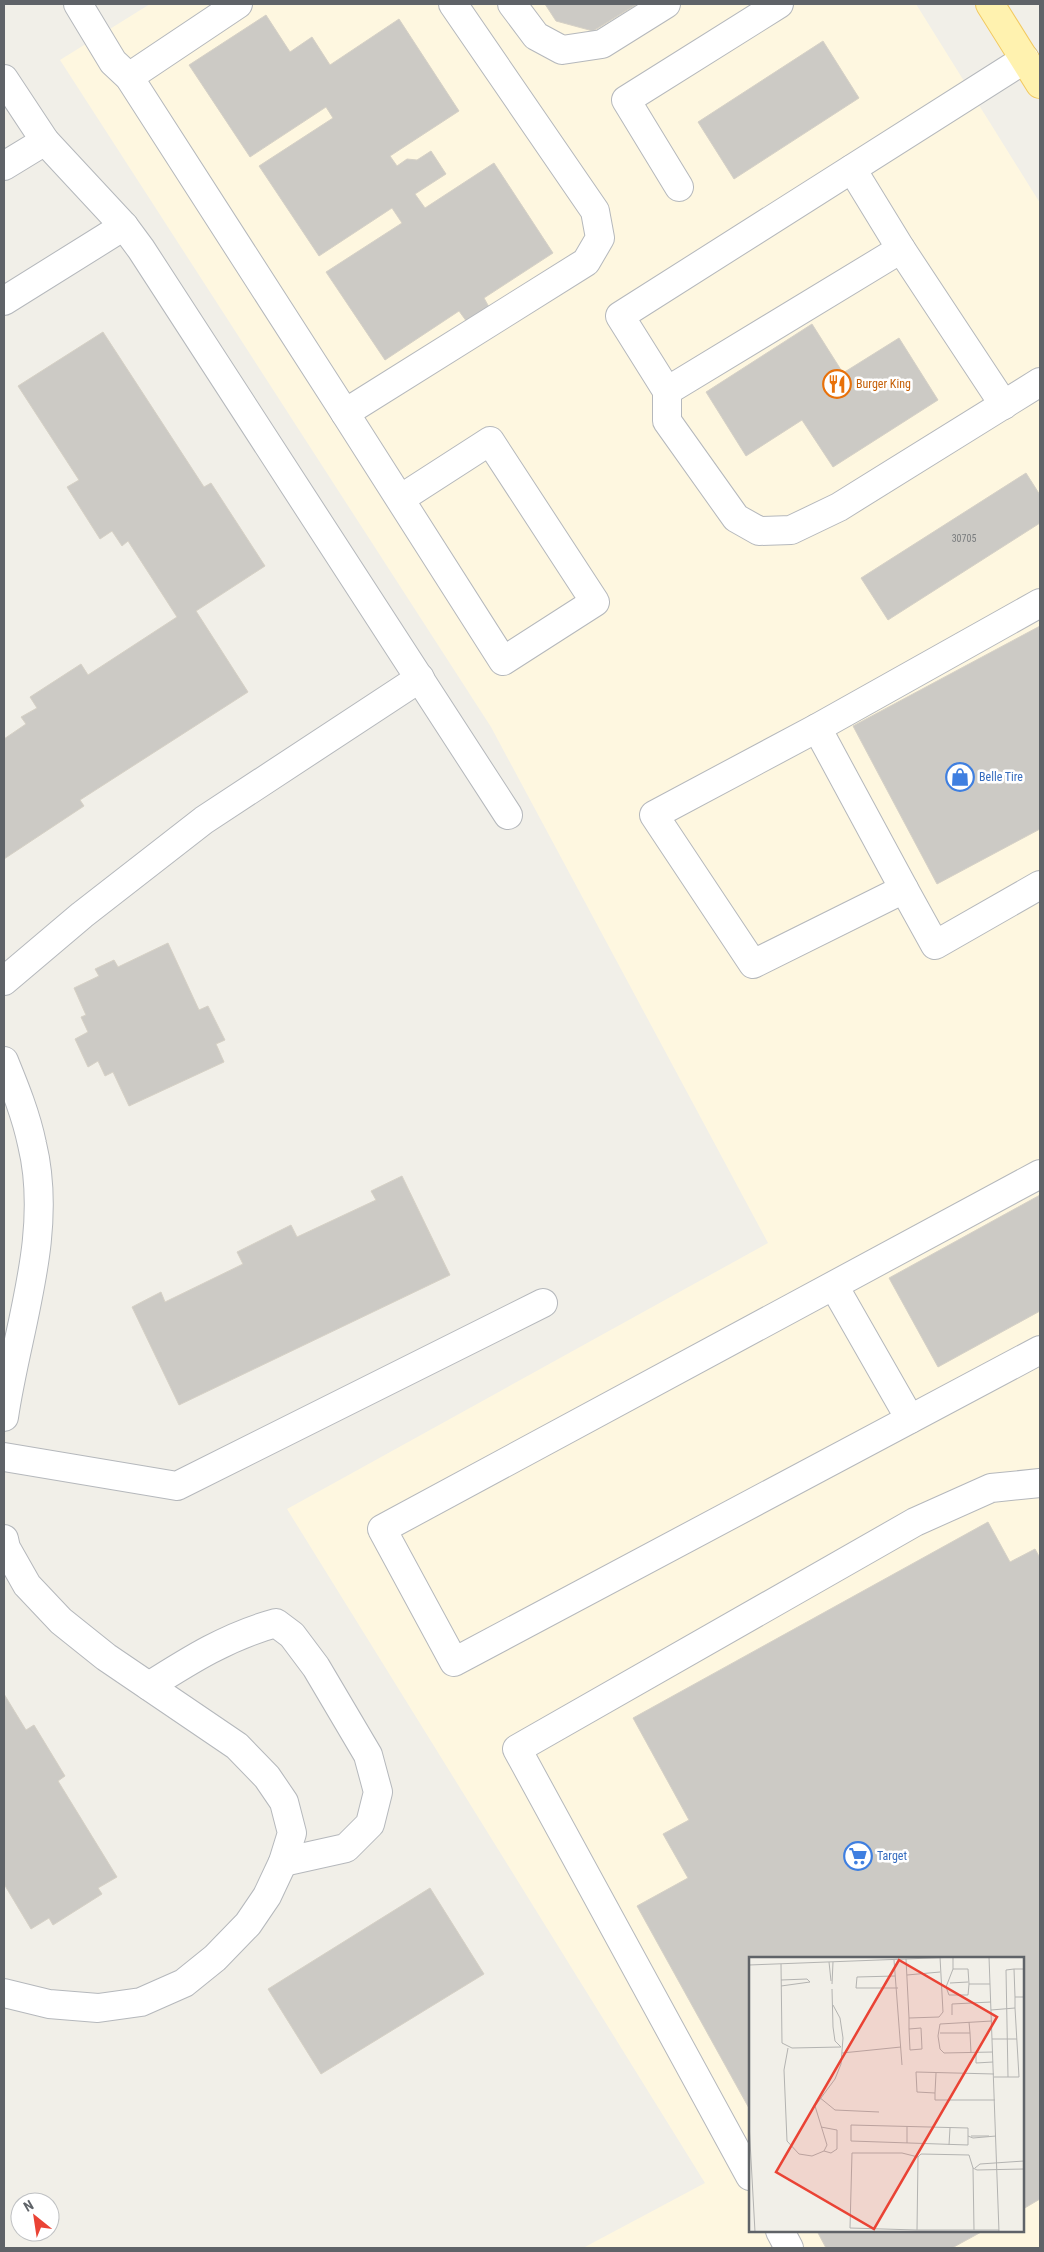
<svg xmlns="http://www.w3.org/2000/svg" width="1044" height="2252" font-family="'Roboto Condensed',sans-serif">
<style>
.commercial{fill:#fef7e0;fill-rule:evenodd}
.building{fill:#cccac5;stroke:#d6d1c6}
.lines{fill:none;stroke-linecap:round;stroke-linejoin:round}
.minor-casing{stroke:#b5b8bc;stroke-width:30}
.major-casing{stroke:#f2c960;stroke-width:30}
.minor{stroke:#fff;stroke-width:28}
.major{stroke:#fff2af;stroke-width:28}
.labels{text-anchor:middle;stroke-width:5;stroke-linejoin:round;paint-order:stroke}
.number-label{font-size:10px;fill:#7a7d7f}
.food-label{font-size:12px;fill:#c56008;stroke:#fff;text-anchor:start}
.shop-label{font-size:12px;fill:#366cbe;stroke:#fff;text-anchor:start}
.inset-road{fill:none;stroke:#b3b3b1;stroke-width:1}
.view{fill:#ea4335;fill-opacity:0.15;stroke:#ea4335;stroke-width:2.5}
.inset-edge{fill:none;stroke:#5f6368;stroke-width:2.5}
</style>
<rect width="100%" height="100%" fill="#f1efe8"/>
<path class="commercial" d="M 150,4 L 916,4 L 1040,203 L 1040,2248 L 583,2248 L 705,2183 L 287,1509 L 768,1243 L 491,727 L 60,60 ZM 750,1958 L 1023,1958 L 1023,2231 L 750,2231 Z"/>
<g class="building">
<path d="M 545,4 L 637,4 L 593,31 L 556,21 Z"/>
<path d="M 266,15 L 290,52 L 312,37 L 330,65 L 399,19 L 459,111 L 390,156 L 397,166 L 407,159 L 417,160 L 431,151 L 446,174 L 415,194 L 425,208 L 494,163 L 553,253 L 484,298 L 489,307 L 467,322 L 459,311 L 385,360 L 326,272 L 402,223 L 392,208 L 319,256 L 259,166 L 333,118 L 326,107 L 250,157 L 189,65 Z"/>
<path d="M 823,41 L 859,98 L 734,179 L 698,122 Z"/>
<path d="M 812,324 L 843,373 L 899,338 L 938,400 L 833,467 L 802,420 L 746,456 L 706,392 Z"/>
<path d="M 103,332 L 204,487 L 211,483 L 265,566 L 196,611 L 248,692 L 80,800 L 84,806 L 4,859 L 4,739 L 26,724 L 21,717 L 37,708 L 30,697 L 81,664 L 88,675 L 177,617 L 128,541 L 122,546 L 112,531 L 100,539 L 67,487 L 79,480 L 18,386 Z"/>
<path d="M 1026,473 L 1040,495 L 1040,523 L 888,620 L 861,578 Z"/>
<path d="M 1040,626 L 1040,829 L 937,884 L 853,726 Z"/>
<path d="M 168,943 L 199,1010 L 208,1006 L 225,1040 L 216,1044 L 224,1062 L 129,1106 L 113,1072 L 105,1076 L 98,1061 L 88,1067 L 75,1039 L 88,1032 L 81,1017 L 86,1015 L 74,988 L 99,976 L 95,969 L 114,960 L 118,967 Z"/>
<path d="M 402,1176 L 450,1275 L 179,1405 L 132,1307 L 161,1292 L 165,1302 L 243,1264 L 237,1252 L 291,1225 L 297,1237 L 376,1200 L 371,1191 Z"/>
<path d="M 1040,1195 L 1040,1311 L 938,1367 L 889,1278 Z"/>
<path d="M 988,1522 L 1010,1562 L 1035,1549 L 1040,1558 L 1040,2199 L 1023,2209 L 1023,1958 L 750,1958 L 750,2110 L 637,1906 L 688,1878 L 663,1834 L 689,1820 L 633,1718 Z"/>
<path d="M 4,1694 L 26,1730 L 34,1725 L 65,1776 L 58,1781 L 117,1877 L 98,1888 L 102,1894 L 53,1925 L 49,1918 L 31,1929 L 4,1884 Z"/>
<path d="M 430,1888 L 484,1974 L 321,2074 L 268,1989 Z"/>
<path d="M 817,2231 L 983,2231 L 952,2248 L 826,2248 Z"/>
</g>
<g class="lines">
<defs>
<g id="minor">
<path d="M 78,4 L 113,62 L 129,77 L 345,413 L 586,262 L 600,238 L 595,211 L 453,4"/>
<path d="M 512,4 L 536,36 L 562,50 L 602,44 L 666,4"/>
<path d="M 1025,59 L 620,316 L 667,391 L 667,421 L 736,518 L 759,531 L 791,530 L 839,507 L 1040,382"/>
<path d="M 129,77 L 238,4"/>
<path d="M 4,79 L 45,141 L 124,226 L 141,249 L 508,815"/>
<path d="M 4,166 L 45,141"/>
<path d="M 679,187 L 626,100 L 779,4"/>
<path d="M 901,249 L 1004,405"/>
<path d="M 4,301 L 124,226"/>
<path d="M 667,391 L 901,249 L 852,169"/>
<path d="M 345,413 L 503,661 L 595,602 L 490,441 L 400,499"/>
<path d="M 1040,603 L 817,728 L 654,815 L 753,964 L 904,889 L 935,945 L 1040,885"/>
<path d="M 817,728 L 904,889"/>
<path d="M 4,981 L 82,915 L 204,820 L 420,678"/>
<path d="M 4,1061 C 15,1088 26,1115 32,1144 C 54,1234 17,1328 4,1417"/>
<path d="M 1040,1174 L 382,1529 L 454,1662 L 1040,1350"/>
<path d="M 834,1286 L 910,1419"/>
<path d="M 4,1457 L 177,1486 L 543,1303"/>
<path d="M 4,1539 L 6,1548 L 27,1585 L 61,1621 L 106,1657 L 237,1746 L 267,1777 L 284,1802 L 292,1833 L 283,1862 L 267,1896 L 248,1924 L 215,1958 L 184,1983 L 141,2002 L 98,2008 L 49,2004 L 4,1993"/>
<path d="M 149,1686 C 190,1660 228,1636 276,1623 L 292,1635 L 316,1667 L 368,1755 L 378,1792 L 370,1824 L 346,1848 L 283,1862"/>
<path d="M 750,2176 L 517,1749 L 915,1522 L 991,1488 L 1040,1483"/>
<path d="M 780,2231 L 789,2248"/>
</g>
<path id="major" d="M 990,4 L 1040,84"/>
</defs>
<use href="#minor" class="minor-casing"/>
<use href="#major" class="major-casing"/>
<use href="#minor" class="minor"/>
<use href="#major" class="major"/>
</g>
<defs>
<symbol id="restaurant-ring" viewBox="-11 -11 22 22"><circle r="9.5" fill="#fff" stroke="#e8710a" stroke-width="1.5"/><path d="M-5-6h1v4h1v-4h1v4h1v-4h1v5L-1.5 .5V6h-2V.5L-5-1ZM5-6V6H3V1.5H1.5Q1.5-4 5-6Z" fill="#e8710a"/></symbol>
<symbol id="shop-ring" viewBox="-11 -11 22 22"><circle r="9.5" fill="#fff" stroke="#3f7fe0" stroke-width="1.5"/><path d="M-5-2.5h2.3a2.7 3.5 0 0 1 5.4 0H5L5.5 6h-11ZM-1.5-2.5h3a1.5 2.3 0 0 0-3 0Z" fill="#3f7fe0"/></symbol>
<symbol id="supermarket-ring" viewBox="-11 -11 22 22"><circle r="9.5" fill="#fff" stroke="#3f7fe0" stroke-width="1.5"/><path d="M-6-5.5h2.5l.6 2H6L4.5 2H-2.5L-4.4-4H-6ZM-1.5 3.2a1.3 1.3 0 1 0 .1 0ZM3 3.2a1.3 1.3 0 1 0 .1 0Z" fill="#3f7fe0"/></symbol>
</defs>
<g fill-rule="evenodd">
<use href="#restaurant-ring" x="821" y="368" width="32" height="32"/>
<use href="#shop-ring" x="944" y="761" width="32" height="32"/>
<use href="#supermarket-ring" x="842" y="1840" width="32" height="32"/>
</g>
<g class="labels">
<g class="number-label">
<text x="964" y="542">30705</text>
</g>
<g class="food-label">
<text x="856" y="388">Burger King</text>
</g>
<g class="shop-label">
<text x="979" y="781">Belle Tire</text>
<text x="877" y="1860">Target</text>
</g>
</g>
<g transform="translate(749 1957)">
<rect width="275" height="275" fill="#f1efe8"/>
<path class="inset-road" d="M 204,0 L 204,12 L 219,12 L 220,27 L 241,27M 240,0 L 250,275M 157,2 L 160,61 L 190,60 L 194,55 L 191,0M 145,3 L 153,108M 80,5 L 82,24M 32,7 L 33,86 L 43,91 L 92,90M 0,8 L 208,0M 204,12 L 197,30 L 200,38 L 219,38 L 220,27M 158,18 L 191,15M 146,19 L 108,20 L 107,31 L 149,31M 32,23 L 58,22 L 61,25 L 32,29M 201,26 L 219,25M 83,27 L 84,5M 83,32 L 84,70 L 86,84 L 92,90M 266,40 L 265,12 L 275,12M 242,53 L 266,51 L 266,40 L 275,40M 203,58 L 203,47 L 242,45M 160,61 L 160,72 L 161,93 L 173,92 L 172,71 L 160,72M 243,64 L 191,67 L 189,79 L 191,92 L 195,96 L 244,95M 191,76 L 221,76 L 220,65M 221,76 L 222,96M 243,82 L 268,82M 39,91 L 35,113 L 38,184 L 50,197 L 63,199 L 75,194 L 78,188 L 66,149 L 86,122 L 92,107 L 94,81 L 91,61 L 84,48M 93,96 L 152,90M 227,96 L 227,106 L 244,105M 245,117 L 167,115 L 168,135 L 186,136 L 186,143 L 246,143M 245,120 L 270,120 L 266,51M 259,120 L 257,13 L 265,12M 186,136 L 187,116M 70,140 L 86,153 L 130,155M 0,166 L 6,275M 158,169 L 158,186M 72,170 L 88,173 L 88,192 L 82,196 L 75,194M 219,179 L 219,188 L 102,184 L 102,168 L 219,171 L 219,179 L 224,181 L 247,179M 222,179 L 240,179M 200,188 L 201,171M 224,211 L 225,273M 226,211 L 231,207 L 275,204M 168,273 L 101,271 L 103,196 L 153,196 L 169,200M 250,273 L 168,273 L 169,200 L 172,197 L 220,198 L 224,211 L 228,213 L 275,212"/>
<path class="view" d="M 150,3 L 248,60 L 125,272 L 27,215 Z"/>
<rect width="275" height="275" class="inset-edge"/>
</g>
<rect width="1044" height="2252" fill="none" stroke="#5f6368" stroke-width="10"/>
<g transform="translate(35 2217) rotate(330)"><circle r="24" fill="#ffffff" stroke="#bfc1c3"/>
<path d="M0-4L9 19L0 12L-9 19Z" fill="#ea4335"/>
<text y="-8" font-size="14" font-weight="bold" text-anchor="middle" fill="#5f6368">N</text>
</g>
</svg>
